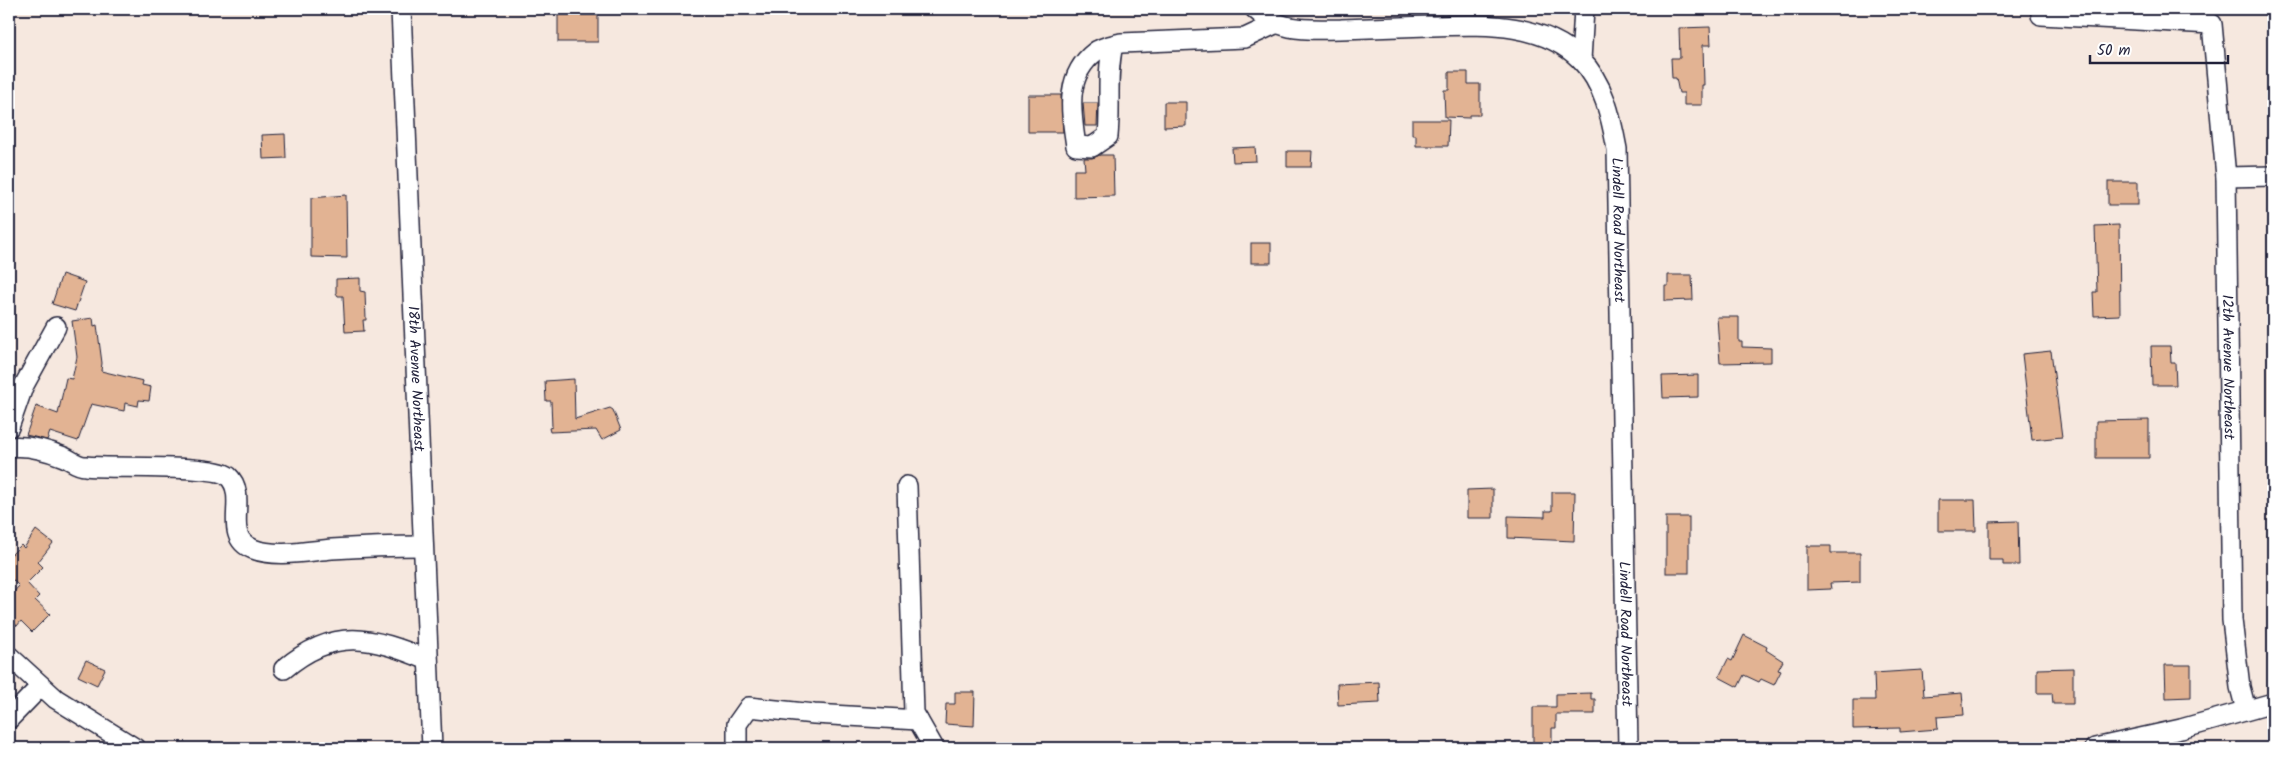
<svg xmlns="http://www.w3.org/2000/svg" width="2282" height="757" font-family="Kalam,sans-serif">
<style>
.building{fill:#e2b393;stroke:#22223b}
.lines{fill:none;stroke-linecap:round;stroke-linejoin:round}
.minor-casing{stroke:#22223b;stroke-width:22}
.minor{stroke:#fff;stroke-width:19}
.labels{text-anchor:middle;stroke-width:5;stroke-linejoin:round;paint-order:stroke}
.street-label{font-size:15px;fill:#22223b;stroke:#fff}
</style>
<rect width="100%" height="100%" fill="#f6e8df"/>
<filter id="ink" filterUnits="userSpaceOnUse"><feTurbulence type="fractalNoise" baseFrequency=".02" numOctaves="2"/><feDisplacementMap in="SourceGraphic" scale="10" xChannelSelector="R" yChannelSelector="G"/><feConvolveMatrix kernelMatrix="1 2 1 2 8 2 1 2 1" color-interpolation-filters="sRGB"/></filter>
<g filter="url(#ink)">
<g class="building">
<rect x="558" y="15" width="40" height="27"/>
<path d="M 1710,27 L 1711,45 L 1703,45 L 1704,85 L 1702,85 L 1702,105 L 1684,105 L 1684,93 L 1679,93 L 1676,78 L 1672,78 L 1671,58 L 1680,58 L 1679,28 Z"/>
<path d="M 1449,72 L 1468,72 L 1468,84 L 1480,84 L 1480,115 L 1469,115 L 1469,118 L 1445,117 L 1444,90 L 1449,90 Z"/>
<path d="M 1028,95 L 1061,95 L 1063,132 L 1028,132 Z"/>
<path d="M 1164,102 L 1186,102 L 1186,126 L 1164,127 Z"/>
<path d="M 1083,103 L 1098,103 L 1097,126 L 1085,126 Z"/>
<path d="M 1412,120 L 1449,120 L 1448,146 L 1416,146 L 1416,135 L 1412,135 Z"/>
<path d="M 285,134 L 286,158 L 263,159 L 262,135 Z"/>
<path d="M 1255,147 L 1256,161 L 1233,162 L 1232,148 Z"/>
<path d="M 1287,151 L 1312,151 L 1311,167 L 1287,167 Z"/>
<path d="M 1100,155 L 1113,155 L 1114,196 L 1074,197 L 1074,170 L 1085,170 L 1084,158 L 1092,158 Z"/>
<rect x="2108" y="182" width="30" height="23"/>
<path d="M 346,195 L 347,258 L 311,257 L 311,198 Z"/>
<path d="M 2119,225 L 2120,315 L 2094,316 L 2093,292 L 2097,292 L 2095,226 Z"/>
<rect x="1251" y="243" width="20" height="20"/>
<path d="M 62,274 L 85,282 L 75,311 L 52,304 Z"/>
<path d="M 1668,275 L 1692,275 L 1693,300 L 1665,301 L 1665,286 L 1668,286 Z"/>
<path d="M 360,278 L 360,291 L 365,292 L 366,320 L 363,320 L 364,331 L 345,332 L 343,296 L 338,296 L 336,293 L 336,279 Z"/>
<path d="M 1717,317 L 1739,317 L 1739,342 L 1742,342 L 1742,347 L 1771,348 L 1771,362 L 1720,363 Z"/>
<path d="M 93,318 L 94,326 L 97,325 L 102,363 L 101,371 L 143,381 L 142,385 L 151,387 L 149,401 L 139,400 L 138,406 L 125,403 L 124,411 L 91,404 L 78,441 L 50,432 L 47,440 L 26,435 L 36,406 L 58,414 L 66,378 L 72,379 L 77,357 L 72,321 Z"/>
<path d="M 2151,346 L 2170,346 L 2171,363 L 2175,363 L 2176,385 L 2152,385 Z"/>
<path d="M 2051,351 L 2062,437 L 2032,440 L 2022,354 Z"/>
<path d="M 1698,375 L 1698,397 L 1663,398 L 1662,376 Z"/>
<path d="M 574,379 L 575,419 L 610,408 L 613,410 L 621,430 L 602,440 L 596,430 L 550,432 L 549,428 L 552,427 L 551,401 L 546,401 L 545,381 Z"/>
<path d="M 2149,420 L 2149,458 L 2096,458 L 2096,421 Z"/>
<path d="M 1493,489 L 1493,518 L 1467,518 L 1467,490 Z"/>
<path d="M 1552,492 L 1575,492 L 1574,541 L 1508,538 L 1508,516 L 1545,517 L 1545,511 L 1552,511 Z"/>
<path d="M 1938,500 L 1975,500 L 1976,531 L 1938,531 Z"/>
<rect x="1666" y="517" width="23" height="56"/>
<path d="M 2018,521 L 2019,565 L 2003,565 L 2003,560 L 1989,560 L 1989,522 Z"/>
<path d="M 36,530 L 53,543 L 38,562 L 43,567 L 27,583 L 39,596 L 35,600 L 50,614 L 32,632 L 21,621 L 17,626 L 9,617 L 9,597 L 19,586 L 9,576 L 9,557 L 21,545 L 24,548 Z"/>
<path d="M 1807,546 L 1831,546 L 1831,553 L 1860,553 L 1860,582 L 1830,583 L 1831,589 L 1807,590 Z"/>
<path d="M 1744,635 L 1767,647 L 1766,650 L 1783,661 L 1778,670 L 1781,671 L 1774,685 L 1761,679 L 1759,682 L 1744,675 L 1738,687 L 1719,677 L 1728,659 L 1732,661 Z"/>
<path d="M 86,660 L 105,669 L 97,685 L 78,676 Z"/>
<path d="M 2165,665 L 2191,665 L 2191,697 L 2166,698 Z"/>
<path d="M 2073,668 L 2073,704 L 2053,704 L 2052,693 L 2037,693 L 2037,669 Z"/>
<path d="M 1922,670 L 1924,696 L 1962,693 L 1964,715 L 1937,717 L 1938,729 L 1900,732 L 1900,728 L 1853,729 L 1853,700 L 1875,700 L 1874,673 Z"/>
<path d="M 1379,682 L 1380,703 L 1338,705 L 1337,684 Z"/>
<path d="M 955,692 L 975,692 L 974,726 L 945,724 L 946,704 L 955,704 Z"/>
<path d="M 1591,693 L 1591,699 L 1595,699 L 1595,714 L 1556,714 L 1556,728 L 1552,728 L 1552,748 L 1533,748 L 1533,707 L 1556,707 L 1556,694 Z"/>
</g>
<g class="lines">
<defs>
<g id="minor">
<path id="s1" d="M 401,9 L 432,748"/>
<path id="s2" d="M 1255,9 C 1280,33 1309,29 1341,29 C 1370,28 1399,27 1428,26 C 1479,25 1540,20 1580,59 C 1604,83 1611,117 1617,149 L 1628,748"/>
<path id="s3" d="M 2041,9 L 2041,15 L 2212,24 L 2226,177 L 2232,620 L 2240,687 L 2246,710"/>
<path d="M 1113,45 C 1106,75 1111,105 1108,136 L 1092,147 L 1076,146 C 1071,112 1064,76 1095,52 C 1101,47 1113,45 1121,43 L 1245,38 L 1275,24"/>
<path d="M 1581,60 L 1584,9"/>
<path d="M 2226,177 L 2273,176"/>
<path d="M 9,427 L 23,387 L 56,327"/>
<path d="M 9,447 C 27,445 47,450 64,457 C 71,460 77,466 85,466 C 109,469 213,464 228,476 C 250,496 220,536 253,549 C 276,558 308,551 332,549 C 363,547 393,546 423,546"/>
<path d="M 907,486 L 914,713 L 934,748"/>
<path d="M 9,656 L 56,699 L 135,748"/>
<path d="M 284,669 C 335,626 371,637 428,660"/>
<path d="M 9,719 L 41,686"/>
<path d="M 737,748 L 737,724 L 749,707 L 814,714 L 918,720"/>
<path d="M 2095,748 L 2181,729 L 2273,703"/>
</g>
</defs>
<use href="#minor" class="minor-casing"/>
<use href="#minor" class="minor"/>
</g>
</g>
<g class="labels">
<g class="street-label">
<text dy="5" stroke="none"><textPath href="#s2" startOffset="518">Lindell Road Northeast</textPath></text>
<text dy="5" stroke="none"><textPath href="#s3" startOffset="521">12th Avenue Northeast</textPath></text>
<text dy="5" stroke="none"><textPath href="#s1" startOffset="370">18th Avenue Northeast</textPath></text>
<text dy="5" stroke="none"><textPath href="#s2" startOffset="922">Lindell Road Northeast</textPath></text>
</g>
</g>
<rect width="2282" height="757" fill="none" stroke="#fff" stroke-width="30"/>
<rect x="15" y="15" width="2252" height="727" fill="none" stroke="#22223b" stroke-width="2" filter="url(#ink)"/>
<path d="M2090 55v8h138v-8" fill="none" stroke="#22223b" stroke-width="2.5"/>
<text x="2097" y="55" font-size="15" fill="#22223b" stroke="#ffffff" stroke-width="4" paint-order="stroke">50 m</text>
</svg>
